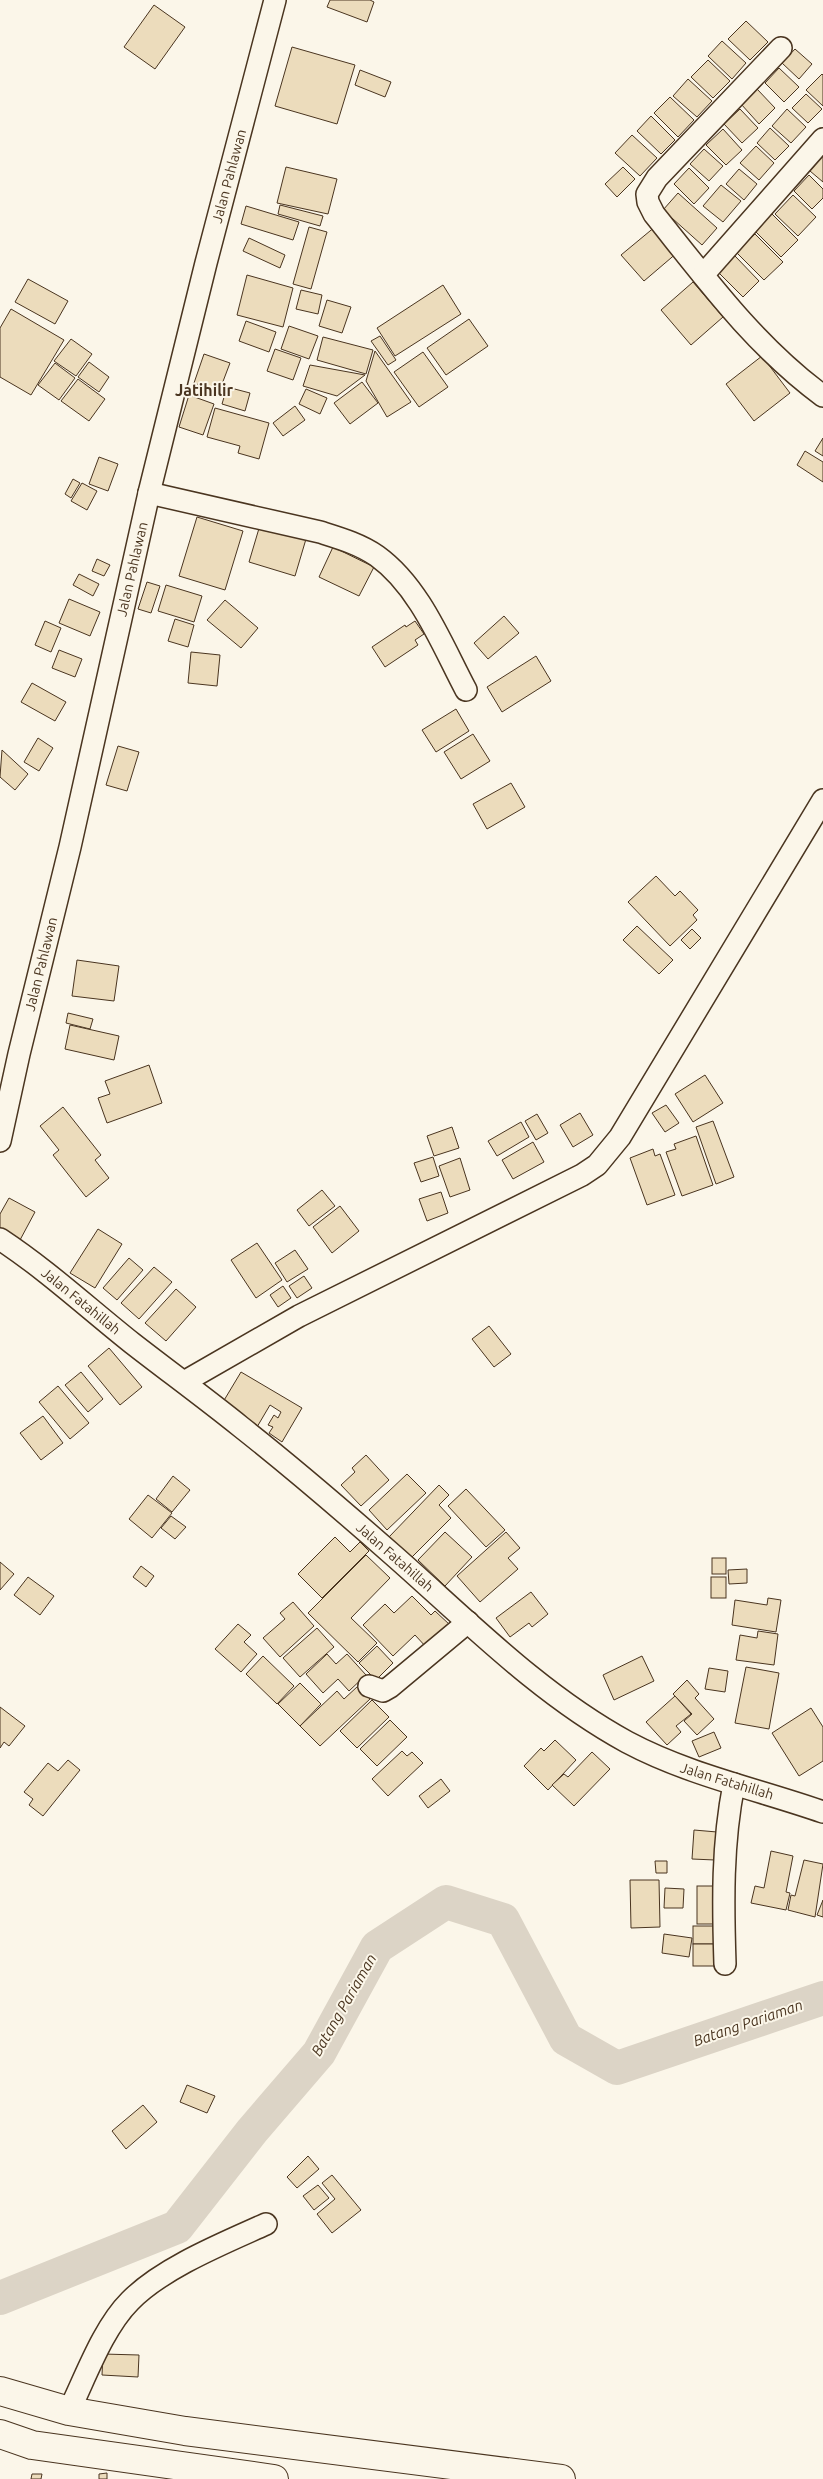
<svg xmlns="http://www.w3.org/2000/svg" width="823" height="2479" font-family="Ubuntu,sans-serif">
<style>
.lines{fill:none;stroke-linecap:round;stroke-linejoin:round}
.river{stroke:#dcd4c6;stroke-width:34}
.building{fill:#ecdcbc;stroke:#4a3520}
.minor-casing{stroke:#4a3520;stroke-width:24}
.highway-casing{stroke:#4a3520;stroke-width:30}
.minor{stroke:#fbf6e9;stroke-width:21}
.highway{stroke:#fbf6e9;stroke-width:28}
.labels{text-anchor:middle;stroke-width:4;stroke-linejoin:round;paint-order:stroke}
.street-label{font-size:14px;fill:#4a3520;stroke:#fbf6e9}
.water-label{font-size:15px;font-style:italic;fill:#4a3520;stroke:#fbf6e9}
.quarter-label{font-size:16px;font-weight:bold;fill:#4a3520;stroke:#fbf6e9}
</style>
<rect width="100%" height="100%" fill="#fbf6e9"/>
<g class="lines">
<path class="river" d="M 0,2298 L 177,2227 L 252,2131 L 319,2053 L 377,1947 L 446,1902 L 503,1920 L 566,2039 L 617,2068 L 823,1998"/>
</g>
<g class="building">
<path d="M 330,0 L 370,0 L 374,2 L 367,22 L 327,7 Z"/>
<path d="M 154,5 L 185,27 L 155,69 L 124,47 Z"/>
<path d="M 746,21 L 768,42 L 750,60 L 728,39 Z"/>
<path d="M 722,41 L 746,63 L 732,79 L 708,56 Z"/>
<path d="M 292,47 L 355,65 L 337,124 L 275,106 Z"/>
<path d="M 795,49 L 812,64 L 799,79 L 782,63 Z"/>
<path d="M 708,60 L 730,81 L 713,98 L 691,77 Z"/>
<path d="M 779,68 L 799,87 L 784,102 L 765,83 Z"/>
<path d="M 360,70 L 391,82 L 385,97 L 355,85 Z"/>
<path d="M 822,74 L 823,75 L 823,106 L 806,90 Z"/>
<path d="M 688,79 L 712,101 L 697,117 L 673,96 Z"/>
<path d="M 757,89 L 775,108 L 759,124 L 741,104 Z"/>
<path d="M 806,94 L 822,109 L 808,123 L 792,108 Z"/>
<path d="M 670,97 L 694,120 L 678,137 L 654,113 Z"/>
<path d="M 740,109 L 758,128 L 742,143 L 724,124 Z"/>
<path d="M 787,109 L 806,127 L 791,143 L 772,126 Z"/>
<path d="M 651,116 L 675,140 L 661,154 L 637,131 Z"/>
<path d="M 770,128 L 789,146 L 775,160 L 757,143 Z"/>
<path d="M 723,129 L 742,150 L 726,165 L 706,145 Z"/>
<path d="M 632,135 L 657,158 L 640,176 L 615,153 Z"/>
<path d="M 756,146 L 774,163 L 759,180 L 740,163 Z"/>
<path d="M 704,149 L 723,166 L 709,181 L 690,164 Z"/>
<path d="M 823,155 L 823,182 L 810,171 Z"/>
<path d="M 286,167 L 337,179 L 328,214 L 277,203 Z"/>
<path d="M 623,167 L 635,179 L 617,197 L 605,184 Z"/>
<path d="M 689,168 L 709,188 L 694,204 L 674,184 Z"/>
<path d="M 739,169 L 757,184 L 744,200 L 726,184 Z"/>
<path d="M 809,175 L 823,189 L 823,198 L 812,209 L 794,191 Z"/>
<path d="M 721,185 L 741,201 L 723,222 L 703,206 Z"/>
<path d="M 678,193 L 717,228 L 702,245 L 663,210 Z"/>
<path d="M 793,195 L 816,217 L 798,236 L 775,214 Z"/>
<path d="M 280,205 L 323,216 L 320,226 L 278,214 Z"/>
<path d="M 246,206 L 299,222 L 293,240 L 241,224 Z"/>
<path d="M 772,214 L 798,240 L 781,257 L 755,231 Z"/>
<path d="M 656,226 L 678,252 L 644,281 L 621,255 Z"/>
<path d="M 309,227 L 327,232 L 311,289 L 293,284 Z"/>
<path d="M 755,234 L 783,262 L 764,280 L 736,252 Z"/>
<path d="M 249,238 L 285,255 L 280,268 L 243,251 Z"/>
<path d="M 735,256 L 759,281 L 743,297 L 718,272 Z"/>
<path d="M 247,275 L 293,288 L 283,327 L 237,315 Z"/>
<path d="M 28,279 L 68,301 L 55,324 L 15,302 Z"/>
<path d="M 693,282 L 723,317 L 691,345 L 661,310 Z"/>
<path d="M 443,285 L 461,314 L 395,356 L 377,328 Z"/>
<path d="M 301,290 L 322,295 L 318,314 L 296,309 Z"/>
<path d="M 327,300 L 351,307 L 342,333 L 319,326 Z"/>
<path d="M 11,309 L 64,340 L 31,395 L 0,377 L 0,328 Z"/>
<path d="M 469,319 L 488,346 L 446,375 L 427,348 Z"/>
<path d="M 246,321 L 276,332 L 269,352 L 239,341 Z"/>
<path d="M 289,326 L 318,336 L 309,359 L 281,349 Z"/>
<path d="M 380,336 L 396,360 L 388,365 L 371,341 Z"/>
<path d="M 323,337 L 373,350 L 366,374 L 317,360 Z"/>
<path d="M 71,339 L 92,354 L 76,376 L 54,361 Z"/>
<path d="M 275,349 L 301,358 L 293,380 L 267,371 Z"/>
<path d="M 375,351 L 411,402 L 387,417 L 366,381 Z"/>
<path d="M 423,352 L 448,387 L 419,407 L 394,372 Z"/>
<path d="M 204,354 L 230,363 L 219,392 L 194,383 Z"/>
<path d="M 762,356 L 790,393 L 754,421 L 726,384 Z"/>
<path d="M 89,362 L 109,377 L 99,392 L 78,377 Z"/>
<path d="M 55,363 L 75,378 L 59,400 L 38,385 Z"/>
<path d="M 310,365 L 365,375 L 337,396 L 303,386 Z"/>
<path d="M 78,379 L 105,399 L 89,421 L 61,401 Z"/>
<path d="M 362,382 L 378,403 L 350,424 L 334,403 Z"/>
<path d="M 227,387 L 250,393 L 245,411 L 222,404 Z"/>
<path d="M 306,389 L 327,398 L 320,414 L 299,404 Z"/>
<path d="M 189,395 L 214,404 L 203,435 L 179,427 Z"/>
<path d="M 295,406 L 305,420 L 283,436 L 273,423 Z"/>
<path d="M 215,408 L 269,423 L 259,459 L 238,453 L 240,446 L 207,437 Z"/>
<path d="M 823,438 L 823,456 L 815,451 Z"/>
<path d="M 805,451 L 823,462 L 823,482 L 797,465 Z"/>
<path d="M 99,457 L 118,464 L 108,491 L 89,484 Z"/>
<path d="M 73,479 L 80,483 L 71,498 L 65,494 Z"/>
<path d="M 82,483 L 97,491 L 87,510 L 71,501 Z"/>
<path d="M 197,517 L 243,531 L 225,590 L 179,576 Z"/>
<path d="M 260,525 L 306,539 L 295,576 L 249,562 Z"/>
<path d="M 333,547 L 374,567 L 359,596 L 319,577 Z"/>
<path d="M 97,559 L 110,565 L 104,576 L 92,571 Z"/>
<path d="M 79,574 L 99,584 L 93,596 L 73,585 Z"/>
<path d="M 147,582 L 160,586 L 151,613 L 138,609 Z"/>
<path d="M 166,585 L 202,596 L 194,622 L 158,611 Z"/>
<path d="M 69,599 L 100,612 L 90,636 L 59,623 Z"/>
<path d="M 225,600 L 258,628 L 241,648 L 207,620 Z"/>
<path d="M 504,616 L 519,633 L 488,659 L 474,643 Z"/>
<path d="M 175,619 L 194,625 L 188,647 L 168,641 Z"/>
<path d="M 45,621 L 61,628 L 51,652 L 35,645 Z"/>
<path d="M 415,621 L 424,634 L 415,640 L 418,645 L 385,667 L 372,647 L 405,625 L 406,627 Z"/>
<path d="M 59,650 L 82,659 L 75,677 L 52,668 Z"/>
<path d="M 191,652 L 220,655 L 217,686 L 188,683 Z"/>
<path d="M 536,656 L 551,681 L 502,712 L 487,687 Z"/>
<path d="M 32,683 L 66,702 L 55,721 L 21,702 Z"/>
<path d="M 456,709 L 469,731 L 436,752 L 422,730 Z"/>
<path d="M 473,734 L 490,761 L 461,779 L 444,752 Z"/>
<path d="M 38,738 L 53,748 L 39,771 L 24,762 Z"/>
<path d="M 118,746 L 139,752 L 127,791 L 106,785 Z"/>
<path d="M 2,750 L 28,774 L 15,790 L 0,777 Z"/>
<path d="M 511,783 L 525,807 L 487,829 L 473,804 Z"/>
<path d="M 656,876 L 675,896 L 680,891 L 698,910 L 693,915 L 697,920 L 670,946 L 628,902 Z"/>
<path d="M 637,926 L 673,960 L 659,974 L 623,940 Z"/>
<path d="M 692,929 L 701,938 L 690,949 L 681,940 Z"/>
<path d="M 77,960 L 119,966 L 114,1001 L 72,996 Z"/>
<path d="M 68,1013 L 93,1019 L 90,1029 L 66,1023 Z"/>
<path d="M 70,1025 L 119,1036 L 114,1060 L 65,1049 Z"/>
<path d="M 149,1065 L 162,1103 L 107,1123 L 98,1098 L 110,1094 L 105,1081 Z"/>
<path d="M 705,1075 L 723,1103 L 693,1122 L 675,1094 Z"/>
<path d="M 666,1105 L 679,1123 L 665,1132 L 652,1113 Z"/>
<path d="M 63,1107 L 101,1155 L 95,1160 L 109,1178 L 86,1197 L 53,1155 L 59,1150 L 40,1126 Z"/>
<path d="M 580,1113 L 593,1135 L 573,1147 L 560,1125 Z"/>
<path d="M 537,1114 L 548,1133 L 536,1140 L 525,1121 Z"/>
<path d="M 713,1121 L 734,1177 L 716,1184 L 696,1127 Z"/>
<path d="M 521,1122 L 529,1137 L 497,1156 L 488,1141 Z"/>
<path d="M 452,1127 L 459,1148 L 434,1156 L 427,1136 Z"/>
<path d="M 696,1136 L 713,1185 L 682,1196 L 666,1152 L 676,1149 L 674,1144 Z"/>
<path d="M 533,1142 L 544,1162 L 513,1179 L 502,1160 Z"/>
<path d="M 653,1149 L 655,1156 L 660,1154 L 675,1195 L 647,1205 L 630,1158 Z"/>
<path d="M 433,1157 L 439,1176 L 421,1182 L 414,1163 Z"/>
<path d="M 460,1158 L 470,1190 L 450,1197 L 439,1166 Z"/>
<path d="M 322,1190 L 335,1206 L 309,1226 L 297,1210 Z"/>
<path d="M 441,1192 L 448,1213 L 427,1221 L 419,1199 Z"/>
<path d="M 9,1198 L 35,1212 L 20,1240 L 0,1229 L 0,1214 Z"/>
<path d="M 340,1206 L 359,1231 L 332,1253 L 313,1227 Z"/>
<path d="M 98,1229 L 122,1244 L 95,1288 L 70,1273 Z"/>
<path d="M 257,1243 L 282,1280 L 256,1298 L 231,1260 Z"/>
<path d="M 295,1250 L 308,1269 L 287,1282 L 275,1263 Z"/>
<path d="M 129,1258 L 143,1270 L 117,1300 L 103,1288 Z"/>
<path d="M 154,1267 L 172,1282 L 139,1319 L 121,1303 Z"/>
<path d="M 304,1276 L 312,1288 L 297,1298 L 289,1286 Z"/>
<path d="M 283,1286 L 291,1298 L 278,1307 L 270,1295 Z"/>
<path d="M 176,1289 L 196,1307 L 166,1341 L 145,1323 Z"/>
<path d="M 489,1326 L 511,1354 L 494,1367 L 472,1339 Z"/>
<path d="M 109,1348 L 142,1387 L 120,1405 L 88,1366 Z"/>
<path d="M 81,1372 L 103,1399 L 88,1412 L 65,1385 Z"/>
<path d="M 241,1372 L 302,1408 L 282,1442 L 269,1433 L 273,1427 L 268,1425 L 274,1415 L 278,1418 L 281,1412 L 270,1405 L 257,1427 L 242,1418 L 244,1415 L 223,1402 Z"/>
<path d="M 58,1386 L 89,1423 L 70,1439 L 39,1402 Z"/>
<path d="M 43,1416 L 63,1443 L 41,1460 L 20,1433 Z"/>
<path d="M 366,1455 L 389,1480 L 361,1506 L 341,1485 L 355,1472 L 352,1468 Z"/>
<path d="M 407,1474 L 426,1493 L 387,1530 L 369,1510 Z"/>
<path d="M 173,1476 L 190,1490 L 172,1512 L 156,1499 Z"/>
<path d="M 439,1485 L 449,1495 L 439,1505 L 451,1518 L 411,1558 L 389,1537 Z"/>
<path d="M 466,1489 L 505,1530 L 486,1547 L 448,1506 Z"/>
<path d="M 148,1495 L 172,1513 L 152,1538 L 129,1519 Z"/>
<path d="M 171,1516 L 186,1527 L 175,1539 L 161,1528 Z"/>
<path d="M 445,1532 L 472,1557 L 445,1586 L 418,1560 Z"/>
<path d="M 506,1532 L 520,1548 L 508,1558 L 518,1569 L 480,1602 L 457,1576 Z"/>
<path d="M 335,1537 L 350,1552 L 360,1542 L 369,1551 L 322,1598 L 298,1574 Z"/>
<path d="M 366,1555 L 390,1578 L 351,1618 L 377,1643 L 358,1662 L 308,1613 Z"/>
<rect x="712" y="1558" width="14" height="16"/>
<path d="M 0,1562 L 14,1574 L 0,1590 Z"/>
<path d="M 141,1566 L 154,1576 L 146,1587 L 133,1577 Z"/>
<path d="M 747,1569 L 747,1583 L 729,1584 L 728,1570 Z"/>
<path d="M 28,1577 L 54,1596 L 40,1615 L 14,1595 Z"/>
<rect x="711" y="1577" width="15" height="21"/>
<path d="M 531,1592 L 548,1614 L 532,1627 L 529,1623 L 510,1637 L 496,1618 Z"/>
<path d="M 412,1596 L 431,1615 L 435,1611 L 450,1625 L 427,1648 L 415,1635 L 393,1656 L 363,1625 L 385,1604 L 394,1613 Z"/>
<path d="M 768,1598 L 781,1600 L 776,1632 L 732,1625 L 735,1600 L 767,1605 Z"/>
<path d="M 293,1602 L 314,1626 L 280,1657 L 263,1638 L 285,1619 L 280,1613 Z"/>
<path d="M 238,1624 L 251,1635 L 244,1642 L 257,1654 L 241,1672 L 215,1649 Z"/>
<path d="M 317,1628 L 334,1647 L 300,1677 L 283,1658 Z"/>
<path d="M 758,1631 L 778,1634 L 774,1665 L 736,1660 L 740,1635 L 757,1638 Z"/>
<path d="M 377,1646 L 393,1663 L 376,1680 L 359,1663 Z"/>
<path d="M 327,1654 L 336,1664 L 347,1654 L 366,1675 L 349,1691 L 338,1679 L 323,1693 L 306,1674 Z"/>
<path d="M 263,1656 L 294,1686 L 277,1704 L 246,1674 Z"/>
<path d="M 642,1656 L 654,1681 L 614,1700 L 603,1675 Z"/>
<path d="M 746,1667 L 779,1673 L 769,1729 L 735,1723 Z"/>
<path d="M 709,1668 L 728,1671 L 725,1692 L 705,1689 Z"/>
<path d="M 687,1680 L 699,1694 L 695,1698 L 714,1719 L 697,1735 L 684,1721 L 692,1714 L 673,1694 Z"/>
<path d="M 300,1683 L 321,1704 L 300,1726 L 278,1704 Z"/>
<path d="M 358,1686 L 370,1699 L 320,1746 L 300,1726 L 337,1691 L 344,1699 Z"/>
<path d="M 675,1696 L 691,1714 L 676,1726 L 681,1732 L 667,1745 L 646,1722 Z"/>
<path d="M 372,1700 L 389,1717 L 357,1748 L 340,1731 Z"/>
<path d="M 0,1707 L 25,1726 L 9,1746 L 4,1742 L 0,1748 Z"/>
<path d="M 811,1708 L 823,1727 L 823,1761 L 799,1776 L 772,1733 Z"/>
<path d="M 390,1720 L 407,1737 L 377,1766 L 360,1749 Z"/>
<path d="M 714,1732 L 721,1748 L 699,1757 L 692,1741 Z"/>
<path d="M 555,1740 L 576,1760 L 548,1790 L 524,1766 L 541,1748 L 544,1751 Z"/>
<path d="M 402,1751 L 407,1756 L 412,1752 L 423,1763 L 388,1796 L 372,1779 Z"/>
<path d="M 592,1752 L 610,1769 L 574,1806 L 552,1785 L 564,1774 L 568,1777 Z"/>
<path d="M 68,1760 L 80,1770 L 43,1816 L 29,1805 L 33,1799 L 24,1792 L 48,1763 L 58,1771 Z"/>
<path d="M 441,1779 L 450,1791 L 428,1808 L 419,1796 Z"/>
<path d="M 694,1830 L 717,1832 L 715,1860 L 692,1859 Z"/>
<path d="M 771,1851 L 793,1856 L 786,1892 L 790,1893 L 786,1910 L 751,1903 L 755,1886 L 764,1888 Z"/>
<path d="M 804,1860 L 823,1864 L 815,1917 L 788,1910 L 791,1895 L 795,1896 Z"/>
<path d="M 655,1861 L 667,1861 L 667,1873 L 656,1873 Z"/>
<path d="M 630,1880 L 659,1880 L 660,1927 L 631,1928 Z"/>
<rect x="697" y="1886" width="22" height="38"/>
<path d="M 665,1888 L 684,1889 L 683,1908 L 664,1908 Z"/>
<path d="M 823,1900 L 823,1917 L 817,1915 Z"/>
<rect x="693" y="1926" width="25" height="18"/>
<path d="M 664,1934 L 692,1938 L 689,1957 L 662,1953 Z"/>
<rect x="693" y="1944" width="25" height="22"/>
<path d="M 187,2085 L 215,2096 L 207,2113 L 180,2102 Z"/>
<path d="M 143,2105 L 157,2122 L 126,2149 L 112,2131 Z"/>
<path d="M 308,2156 L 319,2169 L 297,2188 L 287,2177 Z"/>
<path d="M 332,2175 L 361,2210 L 332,2233 L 317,2214 L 335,2199 L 322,2183 Z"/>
<path d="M 318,2185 L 329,2198 L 314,2210 L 303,2196 Z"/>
<path d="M 103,2354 L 139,2355 L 138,2377 L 102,2375 Z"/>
<path d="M 107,2473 L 107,2479 L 99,2479 L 99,2474 Z"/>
<path d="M 32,2474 L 42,2474 L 41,2479 L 31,2479 Z"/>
</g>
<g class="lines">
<defs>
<g id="minor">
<path d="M 781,48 L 657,178 L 647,194 L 648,202 L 654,214 C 706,279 755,346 823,396"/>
<path d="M 703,275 L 823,139"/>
<path d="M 149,493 L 320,532 C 339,538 360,544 377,556 C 420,587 442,645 466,690"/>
<path d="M 0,1141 L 19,1054 L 70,847 L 149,493 L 206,263 L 275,0"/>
<path d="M 0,1239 C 47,1270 88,1308 132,1343 C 168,1371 205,1398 241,1427 C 293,1468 343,1511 393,1555 C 467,1620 539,1694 627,1742 C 689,1775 757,1789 823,1812"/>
<path d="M 184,1382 L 299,1316 L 582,1175 L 597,1165 L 620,1137 L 823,800"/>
<path d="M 369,1686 L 383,1691 L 390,1687 L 468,1622"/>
<path d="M 725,1964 C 723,1903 722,1844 734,1784"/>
<path d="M 69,2411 C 86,2376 103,2328 130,2301 C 162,2268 224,2243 266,2224"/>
</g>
<g id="highway">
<path d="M 0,2391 L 69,2411 L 185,2431 L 561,2479"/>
<path d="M 0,2434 L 32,2445 L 274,2479"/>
</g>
</defs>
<use href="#minor" class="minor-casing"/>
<use href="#highway" class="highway-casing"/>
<use href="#minor" class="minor"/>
<use href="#highway" class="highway"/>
</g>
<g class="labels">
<g class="street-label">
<text transform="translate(229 176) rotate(-75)" y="5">Jalan Pahlawan</text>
<text transform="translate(132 569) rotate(-77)" y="5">Jalan Pahlawan</text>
<text transform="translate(41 964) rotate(-76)" y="5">Jalan Pahlawan</text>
<text transform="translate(81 1301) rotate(39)" y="5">Jalan Fatahillah</text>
<text transform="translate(395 1557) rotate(41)" y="5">Jalan Fatahillah</text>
<text transform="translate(727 1781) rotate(17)" y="5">Jalan Fatahillah</text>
</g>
<g class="water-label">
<text transform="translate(344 2005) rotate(-60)" y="5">Batang Pariaman</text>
<text transform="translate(748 2023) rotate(-19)" y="5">Batang Pariaman</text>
</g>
<g class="quarter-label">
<text x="204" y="396">Jatihilir</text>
</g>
</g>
</svg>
